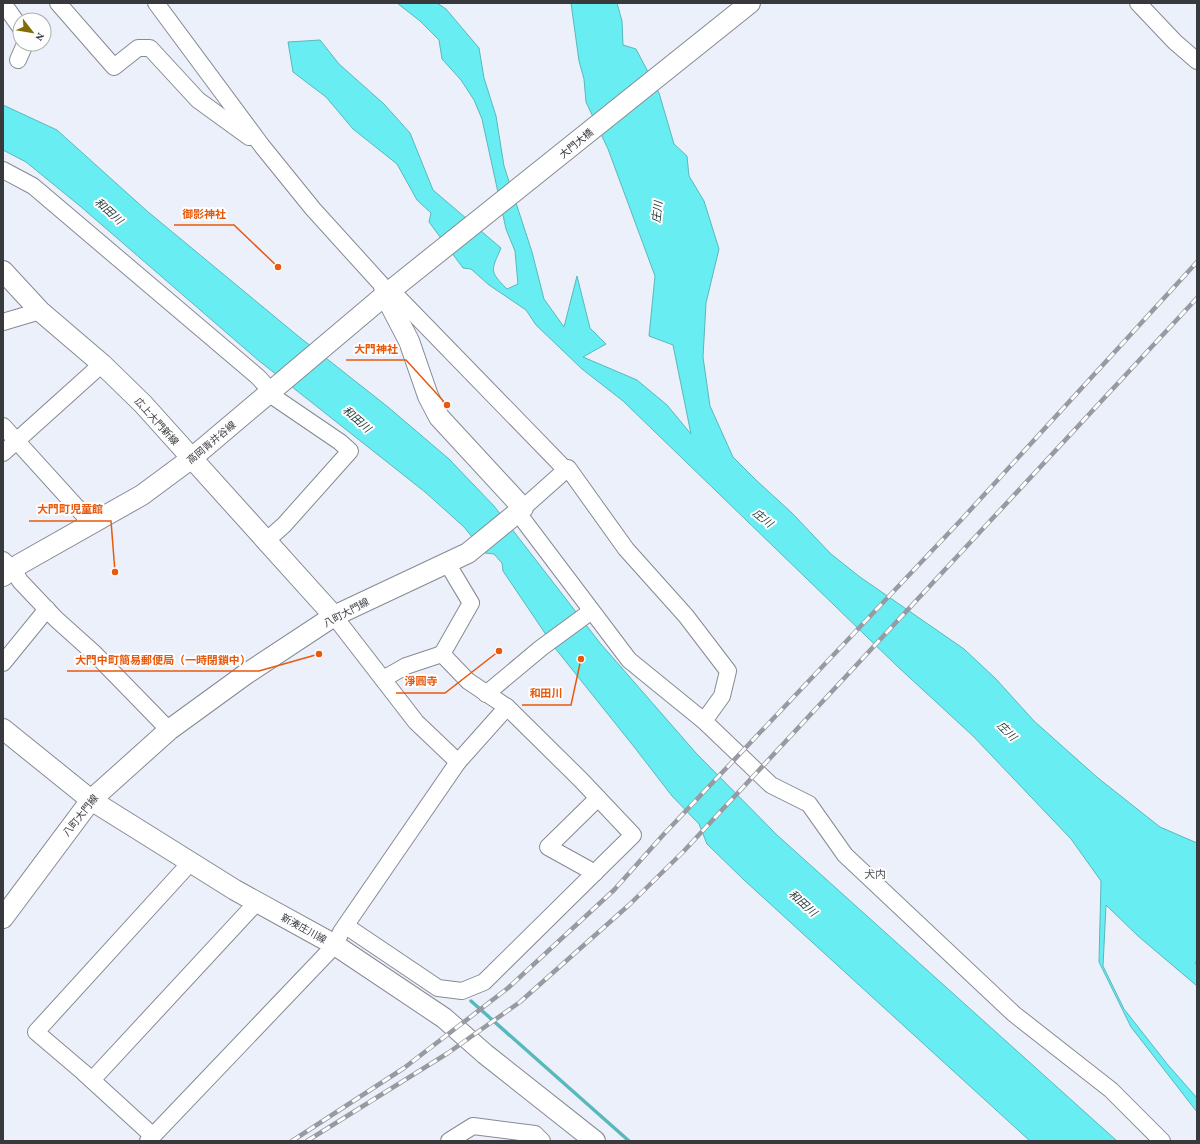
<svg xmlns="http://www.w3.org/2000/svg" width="1200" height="1144" font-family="'Crimson Pro','Noto Sans JP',serif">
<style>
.water{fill:#68eef2;stroke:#59b8bc}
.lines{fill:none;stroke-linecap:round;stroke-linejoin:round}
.stream{stroke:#59b8bc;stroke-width:3.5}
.minor-casing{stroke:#868a93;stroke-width:18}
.major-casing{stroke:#868a93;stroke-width:22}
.minor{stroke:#fff;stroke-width:16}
.major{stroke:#fff;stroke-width:20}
.rail-casing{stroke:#979aa1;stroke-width:4.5}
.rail{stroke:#fefefe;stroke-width:3;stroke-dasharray:9;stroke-linecap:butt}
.labels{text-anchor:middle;stroke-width:4;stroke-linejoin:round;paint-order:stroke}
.street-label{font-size:10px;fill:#37393d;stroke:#fefefe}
.water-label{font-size:11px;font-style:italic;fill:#1f3637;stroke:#fefefe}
.neighbourhood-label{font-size:11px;fill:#51545c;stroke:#fefefe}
.leader{fill:none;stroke:#e8590c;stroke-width:1.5}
.callout-dot{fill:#e8590c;stroke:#fefefe;stroke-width:1.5}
.callout-label{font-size:11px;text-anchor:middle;font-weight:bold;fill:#e8590c;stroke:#fefefe;stroke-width:4;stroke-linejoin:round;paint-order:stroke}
</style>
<rect width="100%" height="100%" fill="#ecf0fa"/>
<g class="water">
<path d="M 397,3 L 437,3 L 446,9 L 479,48 L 484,78 L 496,116 L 504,166 L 532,252 L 544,299 L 564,327 L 577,276 L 590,328 L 606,344 L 583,357 L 637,380 L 667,405 L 691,434 L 673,345 L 649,336 L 655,276 L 608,149 L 586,102 L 584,79 L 579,61 L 571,3 L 617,3 L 622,21 L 623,45 L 636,49 L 659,93 L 674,144 L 687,156 L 689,176 L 704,201 L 719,249 L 706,303 L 703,357 L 710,406 L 733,457 L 756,480 L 792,513 L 831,554 L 860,577 L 964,649 L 996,679 L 1034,721 L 1098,778 L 1160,827 L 1197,843 L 1197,962 L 1195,962 L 1197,966 L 1197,986 L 1138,936 L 1106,905 L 1103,966 L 1124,1009 L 1168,1065 L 1197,1098 L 1197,1112 L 1131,1027 L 1099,962 L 1101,881 L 1071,839 L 973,736 L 897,666 L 623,401 L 582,369 L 536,325 L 526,310 L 489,285 L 471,269 L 463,268 L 429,222 L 431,213 L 417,200 L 397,164 L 353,129 L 326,97 L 293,72 L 288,42 L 320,40 L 339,64 L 384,104 L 410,133 L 433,190 L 501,248 C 491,271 489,271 507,289 L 518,284 L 515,251 L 506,229 L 482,119 L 474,100 L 461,80 L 442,59 L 439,40 L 420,21 Z"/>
<path d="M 3,105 L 57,130 L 147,211 L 298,336 L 388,407 L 449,459 L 494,506 L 600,643 L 696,753 L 777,835 L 1117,1141 L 1030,1141 L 744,880 L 707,844 L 699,824 L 672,796 L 635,748 L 555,648 L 503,571 L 502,563 L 494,554 L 485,553 L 464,527 L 425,492 L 258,360 L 80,206 L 26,162 L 3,150 Z"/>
</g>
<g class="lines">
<path class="stream" d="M 471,1001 L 629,1141"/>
<defs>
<g id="minor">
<path d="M 3,3 L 20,27"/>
<path d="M 58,3 L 114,67 L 138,48 L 150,48 L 198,100 L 249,137"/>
<path d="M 156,3 L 262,146 L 313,209 L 381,284 L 385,295"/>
<path d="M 1138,3 L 1175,42 L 1197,61"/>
<path d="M 18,60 L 25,44"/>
<path d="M 3,170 L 33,186 L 258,377 L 271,391"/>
<path d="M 391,290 L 566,470"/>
<path d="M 3,322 L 40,311"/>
<path d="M 3,426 L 92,524"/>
<path d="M 3,453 L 102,364"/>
<path d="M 523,508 L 568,468 L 626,549 L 686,616 L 728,671 L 722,696 L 704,721"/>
<path d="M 518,513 L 629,660 L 704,721 L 771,785 L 809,804 L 845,855 L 1014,1014 L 1111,1090 L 1162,1141"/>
<path d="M 266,541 L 284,525 L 350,451 L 340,442 L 268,393"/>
<path d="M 3,560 L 13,569 L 20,581 L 56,619 L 95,654 L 169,730"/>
<path d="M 334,616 L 416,722 L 458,762"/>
<path d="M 442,654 L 471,603 L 447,563"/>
<path d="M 3,663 L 47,609"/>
<path d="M 486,694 L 541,648 L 586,615 L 590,609"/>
<path d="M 595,873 L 548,847 L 598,798"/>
<path d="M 346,926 L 438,988 L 462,991 L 484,982 L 633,835 L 581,780 L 507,707 L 468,681 L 442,654 L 406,666 L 383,679"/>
<path d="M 92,1080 L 257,902"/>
<path d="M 153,1136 L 83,1072 L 36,1032 L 190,863"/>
<path d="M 148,1141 L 335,945 L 341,932 L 458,762 L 507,707"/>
<path d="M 449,1141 L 473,1126 L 535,1134 L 542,1141"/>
</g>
<g id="major">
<path d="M 3,271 L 40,311 L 102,364 L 143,404 L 334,616"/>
<path d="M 3,576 L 20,564 L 142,495 L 192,458 L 385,295 L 750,3"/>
<path d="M 3,729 L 91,800 L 235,890 L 335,945 L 444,1018 L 485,1054 L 595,1141"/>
<path d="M 3,918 L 91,800 L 169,730 L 246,674 L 334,616 L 468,553 L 523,508 L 439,417 L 428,396 L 409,341 L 385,295"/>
</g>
</defs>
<use href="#minor" class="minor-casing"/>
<use href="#major" class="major-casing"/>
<use href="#minor" class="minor"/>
<use href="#major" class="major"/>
<defs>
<g id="rail">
<path d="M 292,1141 L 404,1068 L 508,988 L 614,890 L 664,834 L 962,519 L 1197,262"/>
<path d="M 307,1141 L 448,1053 L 520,1002 L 629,905 L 683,852 L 1197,298"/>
</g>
</defs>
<use href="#rail" class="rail-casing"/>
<use href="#rail" class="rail"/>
</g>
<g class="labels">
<g class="street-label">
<text transform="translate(576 143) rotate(-39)" y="4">大門大橋</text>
<text transform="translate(157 421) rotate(48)" y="4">広上大門新線</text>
<text transform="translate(211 442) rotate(-40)" y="4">高岡青井谷線</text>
<text transform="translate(346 612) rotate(-28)" y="4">八町大門線</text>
<text transform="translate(80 815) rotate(-51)" y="4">八町大門線</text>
<text transform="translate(304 928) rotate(29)" y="4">新湊庄川線</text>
</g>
<g class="water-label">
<text transform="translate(109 211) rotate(42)" y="4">和田川</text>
<text transform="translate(657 212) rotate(-84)" y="4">庄川</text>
<text transform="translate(357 419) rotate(41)" y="4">和田川</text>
<text transform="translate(763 518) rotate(39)" y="4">庄川</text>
<text transform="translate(1007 731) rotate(45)" y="4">庄川</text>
<text transform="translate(803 903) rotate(42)" y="4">和田川</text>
</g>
<g class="neighbourhood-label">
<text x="875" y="878">犬内</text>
</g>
</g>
<path class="leader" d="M278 267L234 225H174M447 405L406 360H346M115 572L111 521H29M319 654L259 671H67M499 651L445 693H396M581 659L571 705H522"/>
<g class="callout-dot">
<circle cx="278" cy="267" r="4"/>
<circle cx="447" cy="405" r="4"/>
<circle cx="115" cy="572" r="4"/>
<circle cx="319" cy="654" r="4"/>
<circle cx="499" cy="651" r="4"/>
<circle cx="581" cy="659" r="4"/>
</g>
<g class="callout-label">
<text x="204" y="218">御影神社</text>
<text x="376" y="353">大門神社</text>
<text x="70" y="513">大門町児童館</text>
<text x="163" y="664">大門中町簡易郵便局（一時閉鎖中）</text>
<text x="421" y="685">淨圓寺</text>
<text x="546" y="697">和田川</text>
</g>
<rect width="1200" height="1144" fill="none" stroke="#37393d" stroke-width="8"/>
<g transform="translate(32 32) rotate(121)"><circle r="19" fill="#fefefe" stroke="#aeafb1"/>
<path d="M0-3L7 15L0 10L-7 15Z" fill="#836c06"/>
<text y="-6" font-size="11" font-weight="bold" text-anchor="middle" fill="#37393d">N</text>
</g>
</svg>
